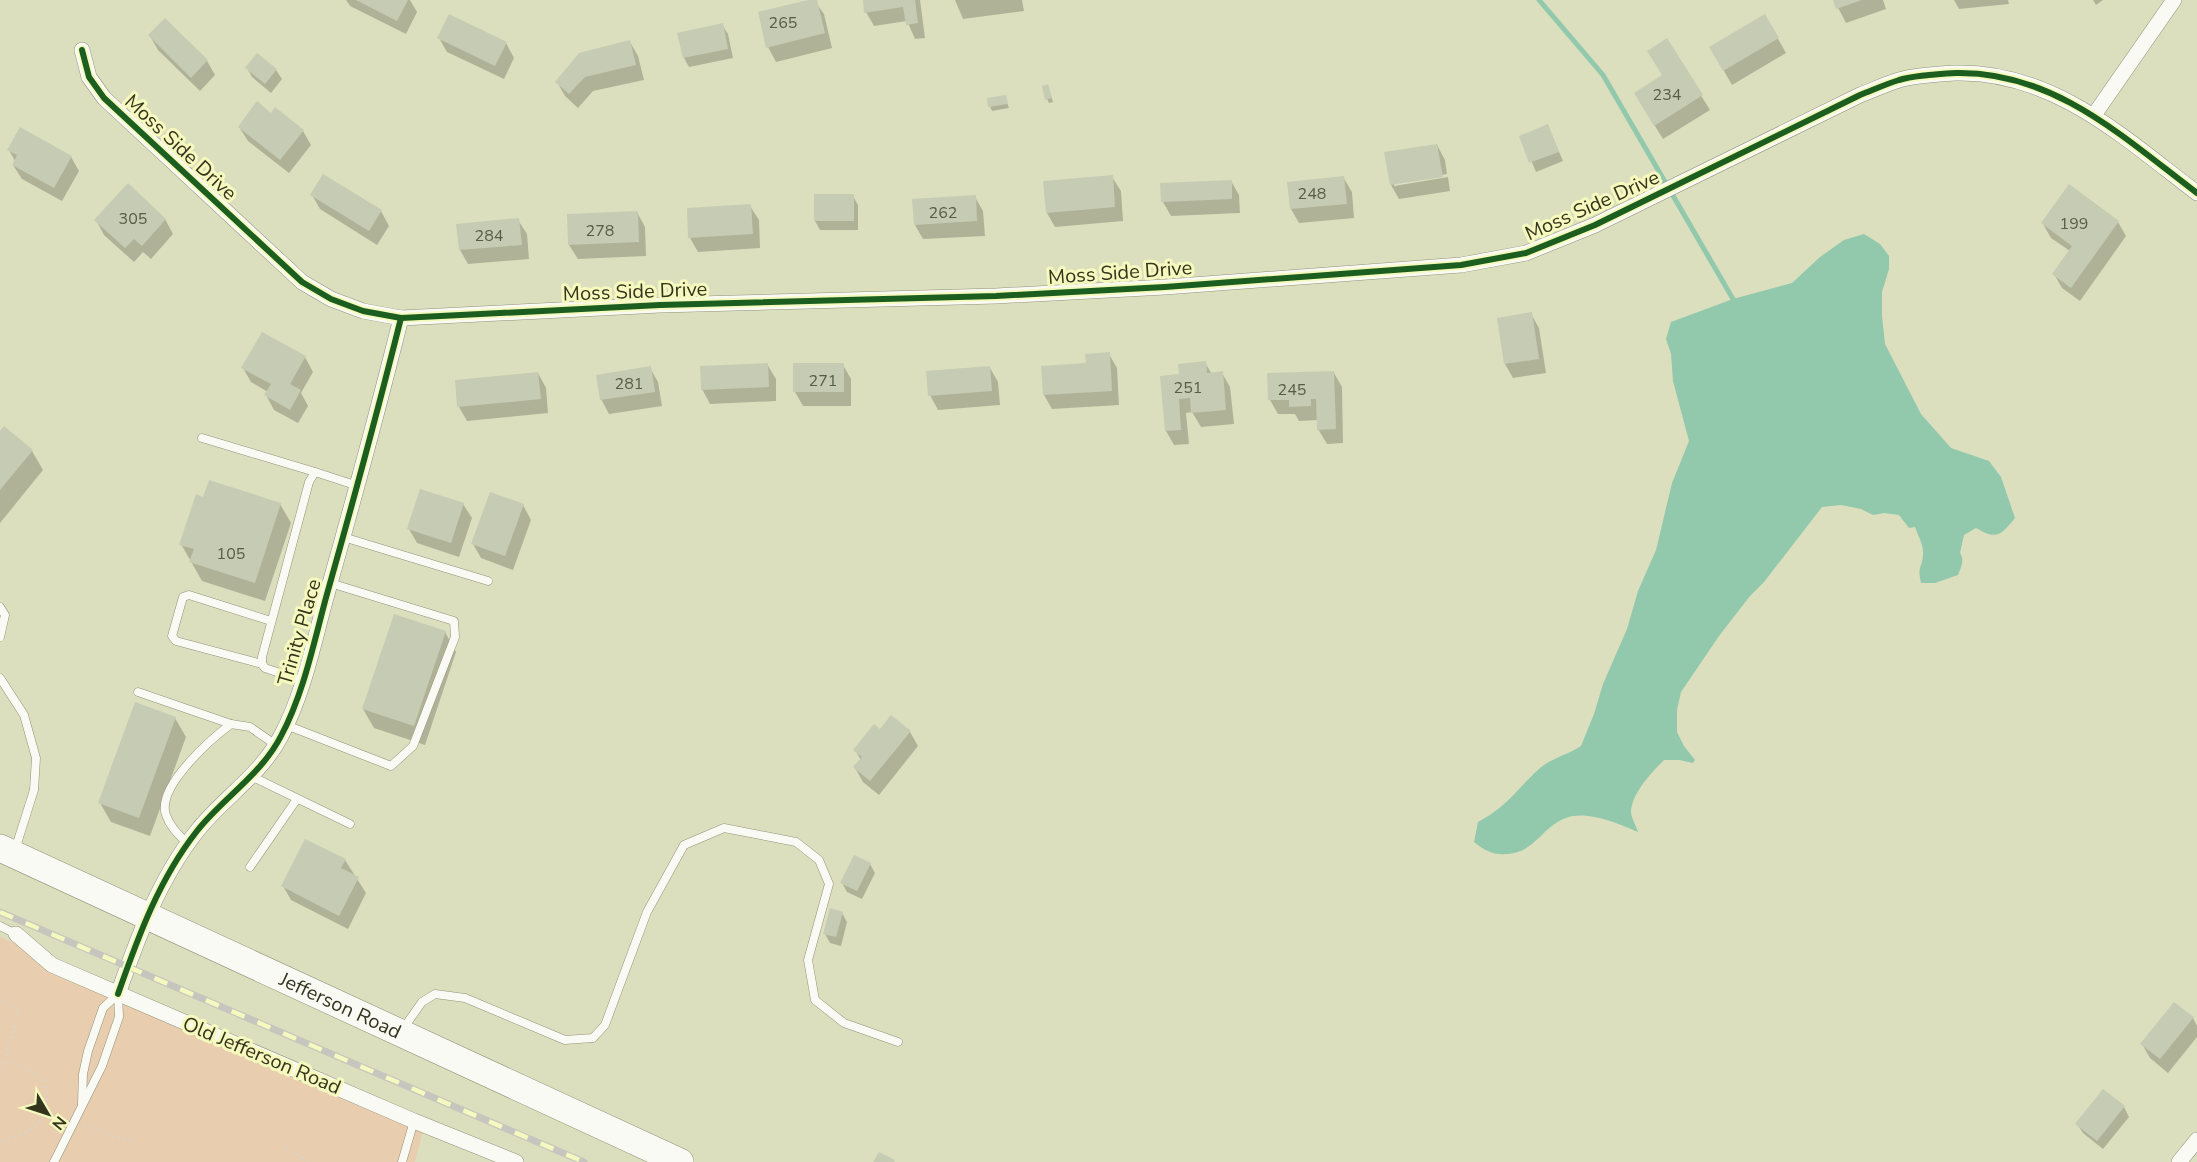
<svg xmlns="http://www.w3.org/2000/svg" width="2197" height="1162" font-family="'Nunito Sans',sans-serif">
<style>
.green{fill:#e8cdae}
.water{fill:#92c8ac}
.shadow{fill:#0003}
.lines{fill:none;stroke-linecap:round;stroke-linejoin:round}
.stream{stroke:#92c8ac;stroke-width:5}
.building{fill:#c5ccb3}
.lane-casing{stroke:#919279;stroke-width:9}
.street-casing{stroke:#919279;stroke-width:16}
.highway-casing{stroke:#919279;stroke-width:28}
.path{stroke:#d6d6cc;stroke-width:3;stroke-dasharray:1.5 4.5;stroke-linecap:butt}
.lane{stroke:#fafaf5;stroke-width:8}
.street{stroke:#fafaf5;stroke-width:15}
.highway{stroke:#fafaf5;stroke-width:27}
.rail-casing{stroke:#c6c6be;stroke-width:7}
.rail{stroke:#f5f9be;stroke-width:4.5;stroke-dasharray:14;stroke-linecap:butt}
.cycleway-casing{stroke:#f5f9be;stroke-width:10}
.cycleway{stroke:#1b5e20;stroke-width:6}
.labels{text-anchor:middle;stroke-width:6;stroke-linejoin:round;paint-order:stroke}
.number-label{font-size:16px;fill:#585c43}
.street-label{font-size:20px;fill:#33351d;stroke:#f5f9be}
</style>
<rect width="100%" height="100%" fill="#dcdfbe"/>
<path class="green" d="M 0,937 L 383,1100 L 425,1123 L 415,1162 L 0,1162 Z"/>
<path class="water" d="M 1864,234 L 1880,244 L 1889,256 L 1889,269 L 1882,292 L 1882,316 L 1885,344 L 1921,414 L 1951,448 L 1989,461 L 2001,477 L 2015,518 C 2000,536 1997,540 1976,528 L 1964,535 L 1960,553 C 1965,560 1961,567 1958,575 L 1935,583 L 1921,583 C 1917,565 1922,569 1923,555 C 1924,545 1918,536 1915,527 L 1909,528 L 1899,515 L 1884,513 L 1873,515 L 1861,509 L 1841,505 L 1822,507 L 1764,582 L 1750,596 L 1719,636 L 1681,692 L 1677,710 L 1677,732 L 1684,746 L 1695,760 L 1693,763 L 1679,760 L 1664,760 C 1651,773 1631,794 1631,813 C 1632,819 1636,826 1638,832 C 1619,824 1587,810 1566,818 C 1543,826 1535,852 1508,854 C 1493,855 1485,851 1474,842 L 1478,822 C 1508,806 1516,790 1539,769 C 1551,758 1568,755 1581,746 L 1594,714 L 1603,684 L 1627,629 L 1638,591 L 1656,550 L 1672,483 L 1689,441 L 1673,381 L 1671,354 L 1666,339 L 1671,322 L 1733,299 L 1792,283 L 1820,257 L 1844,240 Z"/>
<g class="shadow">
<path d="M 346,0 L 410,0 L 417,12 L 406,34 L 350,6 Z"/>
<path d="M 814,0 L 824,14 L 832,48 L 776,62 L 768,47 Z"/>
<path d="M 864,0 L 920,0 L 925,38 L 915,39 L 907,21 L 874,26 L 866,12 Z"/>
<path d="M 955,0 L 1022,0 L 1024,11 L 963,19 Z"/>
<path d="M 1834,0 L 1883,0 L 1886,9 L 1846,23 Z"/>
<path d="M 1954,0 L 2008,0 L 2009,4 L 1959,9 Z"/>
<path d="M 2093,0 L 2103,0 L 2096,5 Z"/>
<path d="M 1765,16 L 1786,53 L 1732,85 L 1711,48 Z"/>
<path d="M 722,25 L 728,34 L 733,58 L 689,67 L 684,58 L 679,34 Z"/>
<path d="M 150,36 L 207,61 L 215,75 L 200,91 L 158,50 Z"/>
<path d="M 439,38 L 506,43 L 514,58 L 504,79 L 447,52 Z"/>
<path d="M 1667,41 L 1710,110 L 1663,139 L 1644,108 L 1664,76 Z"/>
<path d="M 630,42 L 638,56 L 644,80 L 593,91 L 578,108 L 565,96 L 557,82 Z"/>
<path d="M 257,55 L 276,70 L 282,79 L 271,93 L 252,77 L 247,68 Z"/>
<path d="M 1048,86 L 1053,102 L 1049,103 L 1047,99 Z"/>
<path d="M 1005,97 L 1009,108 L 992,111 L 990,107 Z"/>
<path d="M 272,115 L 303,131 L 311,145 L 289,173 L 248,141 L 239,127 Z"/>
<path d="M 1548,126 L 1563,161 L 1536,172 L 1521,136 Z"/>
<path d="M 1437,145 L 1445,160 L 1447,174 L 1394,183 L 1394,186 L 1448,177 L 1450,191 L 1399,199 L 1391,185 Z"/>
<path d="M 9,150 L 71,157 L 79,171 L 62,201 L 22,179 L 13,165 L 15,161 Z"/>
<path d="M 1112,177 L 1121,191 L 1123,221 L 1055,227 L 1047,213 Z"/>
<path d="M 1343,177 L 1352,192 L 1354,218 L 1299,223 L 1291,209 L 1289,183 Z"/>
<path d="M 1231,181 L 1239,195 L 1240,213 L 1171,216 L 1163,202 Z"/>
<path d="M 312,195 L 381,211 L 389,226 L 377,245 L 320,209 Z"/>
<path d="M 853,196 L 858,205 L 858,230 L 820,230 L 815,221 Z"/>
<path d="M 975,197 L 983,211 L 985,236 L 923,239 L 915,225 Z"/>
<path d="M 750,206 L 759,220 L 760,248 L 698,252 L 690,238 Z"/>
<path d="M 637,212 L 645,227 L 646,256 L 578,259 L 569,245 Z"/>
<path d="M 165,219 L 173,234 L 151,259 L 143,252 L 134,262 L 104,235 L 96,220 Z"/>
<path d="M 518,220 L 527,234 L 529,259 L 468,264 L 460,250 L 458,226 Z"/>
<path d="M 2118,222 L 2126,236 L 2080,301 L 2062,288 L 2054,274 L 2070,251 L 2051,238 L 2043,224 Z"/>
<path d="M 1531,314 L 1539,328 L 1546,373 L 1513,378 L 1505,364 Z"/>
<path d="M 1109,354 L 1117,368 L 1119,405 L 1052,409 L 1044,395 L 1087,364 Z"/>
<path d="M 305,357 L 313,372 L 301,393 L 308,406 L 298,423 L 274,410 L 266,395 L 268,392 L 251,382 L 243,368 Z"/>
<path d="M 1205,363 L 1212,374 L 1222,373 L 1230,387 L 1234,424 L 1201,427 L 1192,412 L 1186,413 L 1189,444 L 1174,445 L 1166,431 L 1181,376 Z"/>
<path d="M 767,364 L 776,379 L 776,401 L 710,404 L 702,389 Z"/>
<path d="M 843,365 L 851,379 L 851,406 L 803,406 L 795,392 Z"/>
<path d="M 650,368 L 658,382 L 662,406 L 609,414 L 601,399 Z"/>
<path d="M 990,368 L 998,382 L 1000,405 L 938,410 L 930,395 Z"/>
<path d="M 538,373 L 546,388 L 548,413 L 467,421 L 459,407 Z"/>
<path d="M 1334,373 L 1342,387 L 1343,443 L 1327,444 L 1318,429 L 1318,420 L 1299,421 L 1295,414 L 1278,414 L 1270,400 Z"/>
<path d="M 0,434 L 32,451 L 43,470 L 0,523 Z"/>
<path d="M 204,499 L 280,504 L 291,523 L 265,601 L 202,581 L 181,544 Z"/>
<path d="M 463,504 L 472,518 L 459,557 L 417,543 L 409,529 Z"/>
<path d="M 523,505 L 531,520 L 513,570 L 481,558 L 473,544 Z"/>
<path d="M 445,632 L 456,652 L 425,745 L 374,728 L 363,709 Z"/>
<path d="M 175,718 L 186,737 L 150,836 L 111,822 L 100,803 Z"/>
<path d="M 881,731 L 910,732 L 918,746 L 879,795 L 863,782 L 855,768 L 861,760 L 855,750 Z"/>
<path d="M 345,860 L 366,893 L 348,929 L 291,900 L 283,886 Z"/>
<path d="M 870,864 L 875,873 L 862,899 L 847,892 L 842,883 Z"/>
<path d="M 842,913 L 847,922 L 841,946 L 830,943 L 825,934 Z"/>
<path d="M 2193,1018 L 2197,1026 L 2197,1037 L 2168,1073 L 2150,1058 L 2142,1044 Z"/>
<path d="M 2124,1107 L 2129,1117 L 2103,1149 L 2083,1133 L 2077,1124 Z"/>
</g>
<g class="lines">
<path class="stream" d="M 1539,0 L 1603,75 L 1733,299"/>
</g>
<g class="building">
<path d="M 356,0 L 408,0 L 397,21 Z"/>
<path d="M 808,0 L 817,0 L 825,33 L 766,48 L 758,12 Z"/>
<path d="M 863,0 L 915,0 L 918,23 L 906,25 L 903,7 L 864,13 Z"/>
<path d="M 1833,0 L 1862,0 L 1836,9 Z"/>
<path d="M 449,14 L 507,42 L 495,66 L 437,38 Z"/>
<path d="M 1765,14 L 1779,38 L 1723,71 L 1709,47 Z"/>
<path d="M 165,18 L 208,60 L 191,78 L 148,35 Z"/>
<path d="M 723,23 L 728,49 L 683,58 L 677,33 Z"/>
<path d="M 1667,38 L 1703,95 L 1654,126 L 1634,93 L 1662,75 L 1647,51 Z"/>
<path d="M 630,40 L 636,65 L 585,77 L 569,94 L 555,82 L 579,53 Z"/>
<path d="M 257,53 L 277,69 L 265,84 L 245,68 Z"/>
<path d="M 1048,84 L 1052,98 L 1045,100 L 1042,86 Z"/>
<path d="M 1006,95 L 1008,104 L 988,107 L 987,98 Z"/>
<path d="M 257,101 L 271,113 L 275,107 L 304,130 L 280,160 L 238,127 Z"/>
<path d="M 1548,124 L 1559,152 L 1529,163 L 1519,136 Z"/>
<path d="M 20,127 L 72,156 L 54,188 L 12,165 L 17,155 L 7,150 Z"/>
<path d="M 1437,144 L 1443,177 L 1390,185 L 1384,152 Z"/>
<path d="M 323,174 L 382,210 L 369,231 L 310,195 Z"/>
<path d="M 1113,175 L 1115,207 L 1046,213 L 1043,181 Z"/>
<path d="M 1344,176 L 1347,204 L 1290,209 L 1287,182 Z"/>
<path d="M 1232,180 L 1232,199 L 1161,202 L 1160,183 Z"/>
<path d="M 128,183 L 166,219 L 142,246 L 134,239 L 125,248 L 94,220 Z"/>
<path d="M 2069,184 L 2119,221 L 2071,288 L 2052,274 L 2072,246 L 2041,223 Z"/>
<rect x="814" y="194" width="40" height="27"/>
<path d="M 976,195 L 977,221 L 914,225 L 912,199 Z"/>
<path d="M 751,204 L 753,234 L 688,238 L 687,208 Z"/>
<path d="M 638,211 L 639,242 L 568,245 L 567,214 Z"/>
<path d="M 519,218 L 522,245 L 459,250 L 456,224 Z"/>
<path d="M 1532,312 L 1539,359 L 1504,364 L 1497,318 Z"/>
<path d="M 262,332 L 306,356 L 290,384 L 301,390 L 290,410 L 264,395 L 271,384 L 241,368 Z"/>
<path d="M 1110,352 L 1112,391 L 1043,395 L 1041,366 L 1086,363 L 1085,354 Z"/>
<path d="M 1206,361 L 1207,373 L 1223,371 L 1226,410 L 1191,413 L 1190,398 L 1179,399 L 1181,430 L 1165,431 L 1160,376 L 1179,374 L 1178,364 Z"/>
<path d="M 768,363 L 769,387 L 701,390 L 700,366 Z"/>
<rect x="793" y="363" width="51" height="29"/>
<path d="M 651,366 L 655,392 L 600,400 L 596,375 Z"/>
<path d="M 990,366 L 992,391 L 928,396 L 926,371 Z"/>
<path d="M 1334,371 L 1336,429 L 1317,430 L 1316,399 L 1311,399 L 1311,406 L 1289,407 L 1289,400 L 1268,400 L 1267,373 Z"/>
<path d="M 538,372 L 541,399 L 457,407 L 455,380 Z"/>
<path d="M 4,426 L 33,450 L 0,490 L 0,431 Z"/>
<path d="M 209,480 L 281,503 L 255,583 L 189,562 L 194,549 L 179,545 L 196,494 L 203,497 Z"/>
<path d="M 420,489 L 464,503 L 451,543 L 407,529 Z"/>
<path d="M 490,492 L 524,504 L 505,556 L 471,544 Z"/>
<path d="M 394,614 L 446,631 L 414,726 L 362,709 Z"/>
<path d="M 135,702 L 176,717 L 139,818 L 98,803 Z"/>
<path d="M 891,715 L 911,731 L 870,781 L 853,767 L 862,757 L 853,750 L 874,724 L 880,729 Z"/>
<path d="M 305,839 L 346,859 L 341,868 L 359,877 L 339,916 L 281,886 Z"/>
<path d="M 854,855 L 871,863 L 857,891 L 840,883 Z"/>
<path d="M 830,908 L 843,912 L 836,937 L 823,934 Z"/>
<path d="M 2174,1002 L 2194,1017 L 2160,1059 L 2140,1044 Z"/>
<path d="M 2103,1089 L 2125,1106 L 2097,1141 L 2075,1124 Z"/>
<path d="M 879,1152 L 895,1160 L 894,1162 L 873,1162 Z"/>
</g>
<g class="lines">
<defs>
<g id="lane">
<path d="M 202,438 L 315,472"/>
<path d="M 343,537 L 488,581"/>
<path d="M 0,607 L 5,615 L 0,637"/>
<path d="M 262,664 L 176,641 L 172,636 L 183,597 L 189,595 L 271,621"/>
<path d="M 0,678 L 24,715 L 36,758 L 34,790 L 15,850"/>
<path d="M 303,681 L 265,668 L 262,664 L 262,657 L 309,482 L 315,472 L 358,486"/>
<path d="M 138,692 L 231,724"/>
<path d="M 286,725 L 391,766 L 413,746 L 455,637 L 454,621 L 330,583"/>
<path d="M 251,776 L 350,824"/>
<path d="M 188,844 C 179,835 170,827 166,815 C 156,787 211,739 231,724 L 250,727 L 276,745"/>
<path d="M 250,867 L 297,799"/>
<path d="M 0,926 L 16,934"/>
<path d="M 403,1029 L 422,1002 L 435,994 L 465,998 L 565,1040 L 593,1038 L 605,1025 L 647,912 L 684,845 L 724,828 L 796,842 L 819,860 L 829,884 L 808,960 L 815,1000 L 844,1023 L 898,1042"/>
<path d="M 82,1104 L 83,1074 L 88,1051 L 103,1008 L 118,994"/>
<path d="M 54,1162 L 102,1066 L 119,1017 L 118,994"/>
<path d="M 402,1162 L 414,1121"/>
</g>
<g id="street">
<path d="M 82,50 L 89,77 L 104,98 L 302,282 L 331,299 L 363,311 L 401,318 L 660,305 L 996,296 L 1165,287 L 1461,265 L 1526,253 L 1595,225 L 1860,95 C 1873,90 1886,84 1899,80 C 1917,75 1939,74 1958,73 C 2055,72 2124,138 2197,193"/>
<path d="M 2094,115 L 2174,0"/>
<path d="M 16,934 L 52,965 L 414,1121 L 516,1162"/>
<path d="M 118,994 C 138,937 159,879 197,831 C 223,798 261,775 281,736 C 304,693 314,641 327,594 C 353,502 378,410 401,318"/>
<path d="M 2179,1162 L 2197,1140"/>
</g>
<g id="highway">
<path id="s1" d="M 0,848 L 680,1162"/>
</g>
</defs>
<use href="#lane" class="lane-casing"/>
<use href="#street" class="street-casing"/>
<use href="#highway" class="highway-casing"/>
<g class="path">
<path d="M 0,1000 L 16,1008 L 18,1014 L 5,1060"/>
<path d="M 0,1075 L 5,1060 C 16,1065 30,1069 39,1076 C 46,1081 47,1090 47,1097 C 45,1129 27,1133 0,1142"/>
<path d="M 46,1113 L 64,1119"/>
<path d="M 84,1126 L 133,1142"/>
<path d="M 286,1148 L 298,1156 L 312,1162"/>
</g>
<use href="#lane" class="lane"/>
<use href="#street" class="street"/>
<use href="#highway" class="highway"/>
<defs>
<path id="rail" d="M 0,912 L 584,1162"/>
</defs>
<use href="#rail" class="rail-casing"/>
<use href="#rail" class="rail"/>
<defs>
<g id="cycleway">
<path d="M 82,50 L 89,77 L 104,98 L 302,282 L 331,299 L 363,311 L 401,318 L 660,305 L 996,296 L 1165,287 L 1461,265 L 1526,253 L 1595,225 L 1860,95 C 1873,90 1886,84 1899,80 C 1917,75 1939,74 1958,73 C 2055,72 2124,138 2197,193"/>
<path d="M 118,994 C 138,937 159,879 197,831 C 223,798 261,775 281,736 C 304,693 314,641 327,594 C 353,502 378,410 401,318"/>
</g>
</defs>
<use href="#cycleway" class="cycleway-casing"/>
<use href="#cycleway" class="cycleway"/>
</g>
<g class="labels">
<g class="number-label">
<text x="783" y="28">265</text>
<text x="1667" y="100">234</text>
<text x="1312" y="199">248</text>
<text x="943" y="218">262</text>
<text x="133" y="224">305</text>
<text x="2074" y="229">199</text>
<text x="600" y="236">278</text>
<text x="489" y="241">284</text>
<text x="823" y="386">271</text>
<text x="629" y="389">281</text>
<text x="1188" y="393">251</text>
<text x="1292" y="395">245</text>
<text x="231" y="559">105</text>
</g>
<g class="street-label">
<text transform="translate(181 147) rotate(43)" y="7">Moss Side Drive</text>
<text transform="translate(1592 205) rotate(-24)" y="7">Moss Side Drive</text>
<text transform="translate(1120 272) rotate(-4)" y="7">Moss Side Drive</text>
<text transform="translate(635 291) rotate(-2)" y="7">Moss Side Drive</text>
<text transform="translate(299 632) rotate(-74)" y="7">Trinity Place</text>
<text dy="7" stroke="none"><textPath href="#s1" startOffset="375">Jefferson Road</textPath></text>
<text transform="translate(262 1055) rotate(23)" y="7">Old Jefferson Road</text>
</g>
</g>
<g transform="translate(48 1114) rotate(129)" stroke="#f5f9be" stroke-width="4.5" paint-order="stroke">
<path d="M0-4.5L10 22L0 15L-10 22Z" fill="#33351d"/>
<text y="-9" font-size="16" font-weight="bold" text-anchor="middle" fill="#33351d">N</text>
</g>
</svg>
